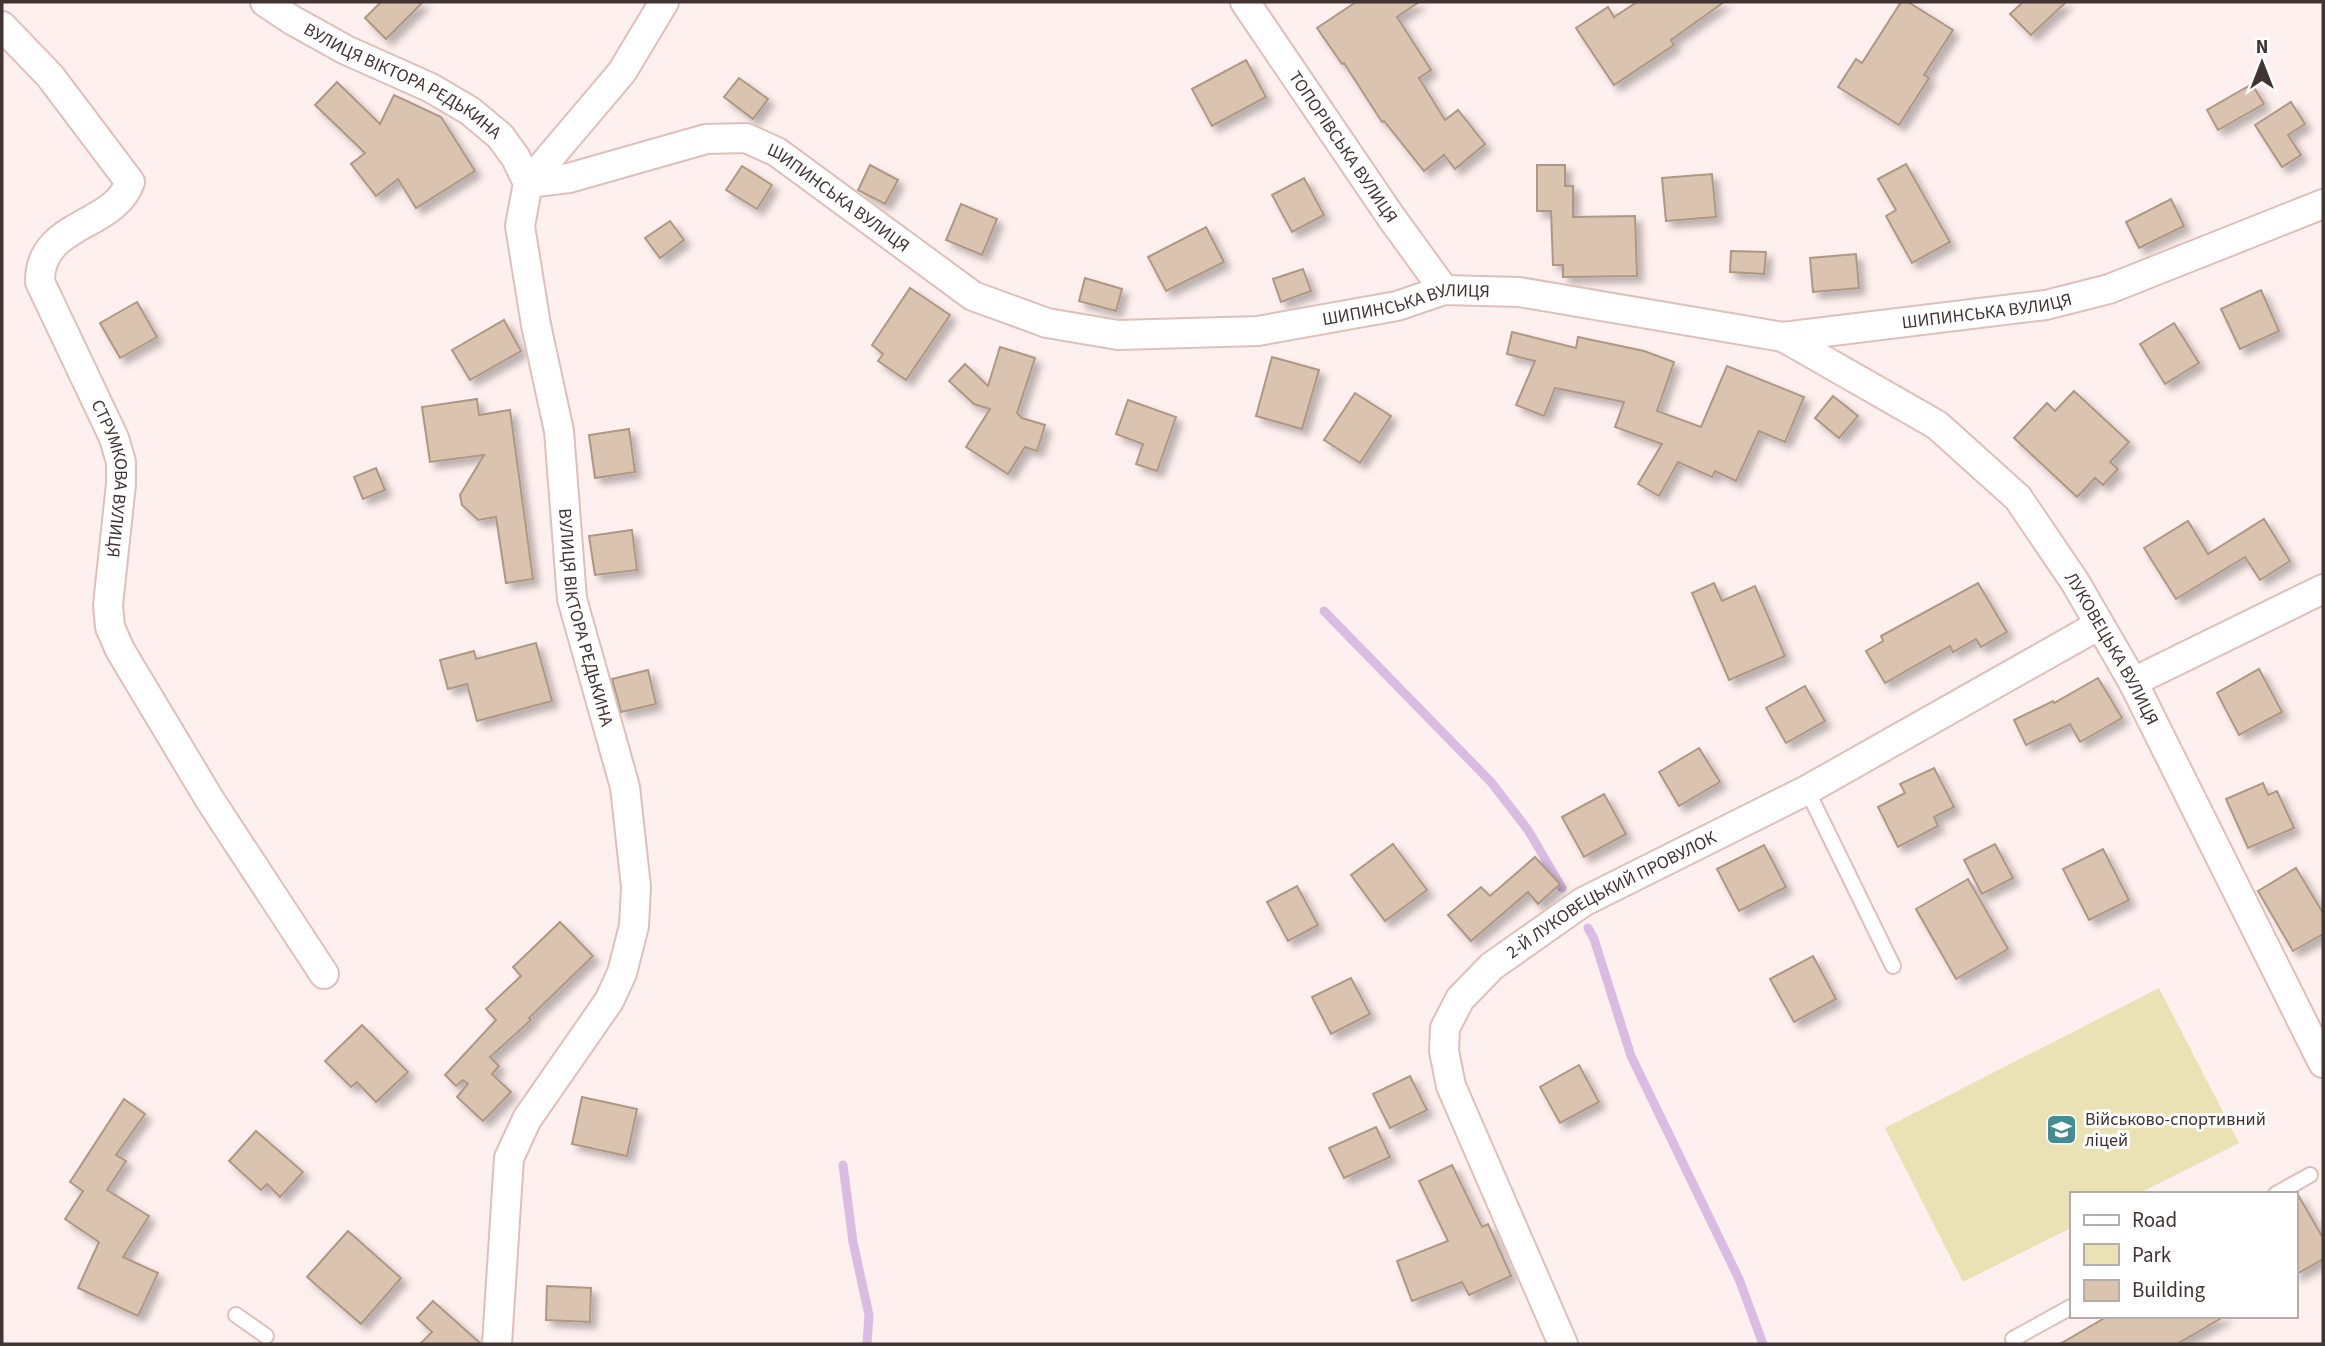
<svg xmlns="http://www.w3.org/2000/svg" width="2325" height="1346" font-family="'Source Sans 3',sans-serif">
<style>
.green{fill:#eae1b4}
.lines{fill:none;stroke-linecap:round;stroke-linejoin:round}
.stream{stroke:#dabce3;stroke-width:9}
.building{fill:#dac3af;stroke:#ae9885;stroke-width:2;filter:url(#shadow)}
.service-casing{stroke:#dfbfba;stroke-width:18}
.minor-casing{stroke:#dfbfba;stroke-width:32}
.service{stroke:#fff;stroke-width:14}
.minor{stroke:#fff;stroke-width:28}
.labels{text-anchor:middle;stroke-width:6;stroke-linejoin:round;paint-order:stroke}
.street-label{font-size:18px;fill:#413432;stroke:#fff}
.poi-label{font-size:18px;fill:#413432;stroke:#fff;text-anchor:start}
</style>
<defs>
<filter id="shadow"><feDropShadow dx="6" dy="6" stdDeviation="3.5" flood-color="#0004"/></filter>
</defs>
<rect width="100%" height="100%" fill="#fef0ee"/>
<path class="green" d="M 2159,988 L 2239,1143 L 2138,1194 L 2071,1194 L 2071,1228 L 1963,1282 L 1885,1128 Z"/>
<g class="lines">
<g class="stream">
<path d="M 1324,611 L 1491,782 L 1528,830 L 1562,888"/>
<path d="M 1588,928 L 1594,939 L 1631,1056 L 1739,1279 L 1763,1344"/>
<path d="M 843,1165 L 853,1242 L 869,1315 L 867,1344"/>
</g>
</g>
<g class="building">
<path d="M 381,2 L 423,2 L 386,39 L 365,18 Z"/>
<path d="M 1356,2 L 1419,2 L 1397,17 L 1431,70 L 1419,78 L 1445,120 L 1458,110 L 1485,144 L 1455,169 L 1444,155 L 1424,171 L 1384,121 L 1382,122 L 1344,63 L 1342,64 L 1317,28 Z"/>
<path d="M 1637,2 L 1724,2 L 1671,40 L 1674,45 L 1614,85 L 1576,28 L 1608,7 L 1614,17 Z"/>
<path d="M 1901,2 L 1908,2 L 1953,30 L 1924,75 L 1929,78 L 1899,125 L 1838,87 L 1856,59 L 1862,63 Z"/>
<path d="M 2023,2 L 2066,2 L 2031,35 L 2010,14 Z"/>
<path d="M 1246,60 L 1266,97 L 1212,126 L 1192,89 Z"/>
<path d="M 739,78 L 768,99 L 753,119 L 724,97 Z"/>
<path d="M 337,82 L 380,124 L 394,95 L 441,117 L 475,171 L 416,208 L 398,179 L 376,196 L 351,164 L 365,153 L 315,105 Z"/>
<path d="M 2252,84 L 2264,104 L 2218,130 L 2207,110 Z"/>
<path d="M 2291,102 L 2305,124 L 2288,135 L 2301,155 L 2282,167 L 2255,125 Z"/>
<path d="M 1906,164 L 1950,242 L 1912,263 L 1886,216 L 1896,210 L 1878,179 Z"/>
<path d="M 870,165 L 898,180 L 885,204 L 858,190 Z"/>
<path d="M 1537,165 L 1565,165 L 1565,186 L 1573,186 L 1573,217 L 1635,216 L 1637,276 L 1563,277 L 1563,265 L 1553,265 L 1551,211 L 1537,211 Z"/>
<path d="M 742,166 L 772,185 L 757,209 L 726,190 Z"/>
<path d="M 1712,174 L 1716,217 L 1666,221 L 1662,178 Z"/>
<path d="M 1304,178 L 1324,215 L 1292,232 L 1272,195 Z"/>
<path d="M 2171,199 L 2184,226 L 2139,248 L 2126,222 Z"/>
<path d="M 961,204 L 997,219 L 982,255 L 946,240 Z"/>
<path d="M 670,221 L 684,240 L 660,258 L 645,238 Z"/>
<path d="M 1206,227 L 1224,262 L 1166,291 L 1148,257 Z"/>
<path d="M 1731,251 L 1766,252 L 1764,274 L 1730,272 Z"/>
<path d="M 1856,254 L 1859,288 L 1813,292 L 1810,258 Z"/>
<path d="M 1303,269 L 1311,291 L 1281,302 L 1273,279 Z"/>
<path d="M 1085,278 L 1122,289 L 1116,311 L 1079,301 Z"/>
<path d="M 910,288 L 950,315 L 906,380 L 878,361 L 883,354 L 872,345 Z"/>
<path d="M 2261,290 L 2279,331 L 2240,349 L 2221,309 Z"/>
<path d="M 137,302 L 157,337 L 120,358 L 100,323 Z"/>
<path d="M 504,320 L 521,351 L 470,380 L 452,350 Z"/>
<path d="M 2174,323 L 2199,363 L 2165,384 L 2140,344 Z"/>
<path d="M 1512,332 L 1576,348 L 1578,337 L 1644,351 L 1674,362 L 1657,411 L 1701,427 L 1727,366 L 1804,397 L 1785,442 L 1759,431 L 1736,481 L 1715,471 L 1712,477 L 1678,462 L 1659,496 L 1638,484 L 1662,444 L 1615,427 L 1624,402 L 1555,388 L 1544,416 L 1516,405 L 1535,361 L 1507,354 Z"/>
<path d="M 1000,347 L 1035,358 L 1017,413 L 1022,418 L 1045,425 L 1037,451 L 1025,447 L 1008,474 L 966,447 L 990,409 L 974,404 L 949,381 L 965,364 L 988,386 Z"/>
<path d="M 1272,357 L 1319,370 L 1302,429 L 1256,416 Z"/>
<path d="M 2074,391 L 2129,442 L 2110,462 L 2118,469 L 2103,485 L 2095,478 L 2077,497 L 2014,438 L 2047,403 L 2055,411 Z"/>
<path d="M 1355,393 L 1391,416 L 1360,463 L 1324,440 Z"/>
<path d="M 1833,396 L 1858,416 L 1839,438 L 1815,418 Z"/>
<path d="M 477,399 L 479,415 L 510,410 L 533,579 L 506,583 L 496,517 L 478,520 L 462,505 L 460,495 L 484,455 L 430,462 L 422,407 Z"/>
<path d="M 1128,400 L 1176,417 L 1157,471 L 1136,464 L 1143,444 L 1116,434 Z"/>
<path d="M 629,429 L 635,472 L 595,478 L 589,435 Z"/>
<path d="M 376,468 L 385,490 L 363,499 L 354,477 Z"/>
<path d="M 2264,519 L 2290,561 L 2260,580 L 2245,557 L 2176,599 L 2144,548 L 2188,521 L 2208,554 Z"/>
<path d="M 632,530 L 637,570 L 595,575 L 589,536 Z"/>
<path d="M 1714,583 L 1722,601 L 1755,586 L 1785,656 L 1729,680 L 1692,593 Z"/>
<path d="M 1978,583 L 2007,632 L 1981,647 L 1976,639 L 1953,652 L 1950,646 L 1885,683 L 1866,651 L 1883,641 L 1881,636 Z"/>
<path d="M 536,643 L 552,701 L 477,721 L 467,684 L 448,689 L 440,660 L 474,651 L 476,659 Z"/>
<path d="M 2259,669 L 2282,712 L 2239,735 L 2217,693 Z"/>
<path d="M 648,670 L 656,704 L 621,712 L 612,679 Z"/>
<path d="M 2098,678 L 2122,718 L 2080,742 L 2070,724 L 2026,745 L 2014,720 L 2053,701 L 2054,703 Z"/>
<path d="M 1805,686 L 1825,721 L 1786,743 L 1766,708 Z"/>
<path d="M 1699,748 L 1720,782 L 1679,806 L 1659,772 Z"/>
<path d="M 1934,768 L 1954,807 L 1934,817 L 1938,826 L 1898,847 L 1878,807 L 1905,793 L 1900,784 Z"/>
<path d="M 2263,783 L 2268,795 L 2277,791 L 2294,828 L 2248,848 L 2226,799 Z"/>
<path d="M 1604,794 L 1626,834 L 1584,857 L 1562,817 Z"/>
<path d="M 1393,844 L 1427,890 L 1385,921 L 1351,875 Z"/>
<path d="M 1995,844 L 2013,878 L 1982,894 L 1964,860 Z"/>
<path d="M 1764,845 L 1786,887 L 1739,911 L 1717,869 Z"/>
<path d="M 2103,849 L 2129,900 L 2089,920 L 2063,869 Z"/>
<path d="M 1535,857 L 1560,884 L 1538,904 L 1528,892 L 1471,941 L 1448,915 L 1481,887 L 1490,896 Z"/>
<path d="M 2296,868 L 2323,913 L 2323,934 L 2293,951 L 2258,891 Z"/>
<path d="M 1968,879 L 2008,949 L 1956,979 L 1916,909 Z"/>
<path d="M 1297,886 L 1318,925 L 1288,941 L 1267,902 Z"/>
<path d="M 560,922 L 593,956 L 529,1018 L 531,1020 L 490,1057 L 499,1066 L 492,1074 L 511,1092 L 483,1121 L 457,1097 L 468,1084 L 463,1080 L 456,1086 L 445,1075 L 496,1020 L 486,1009 L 521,976 L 513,967 Z"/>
<path d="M 1813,956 L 1836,999 L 1794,1022 L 1770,979 Z"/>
<path d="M 1351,978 L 1370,1014 L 1331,1034 L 1312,997 Z"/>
<path d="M 362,1025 L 408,1072 L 376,1102 L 357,1082 L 351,1087 L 325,1061 Z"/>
<path d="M 1579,1065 L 1599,1102 L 1560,1123 L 1540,1087 Z"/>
<path d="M 1410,1076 L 1427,1110 L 1390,1128 L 1373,1094 Z"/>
<path d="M 582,1097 L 637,1109 L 627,1156 L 572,1144 Z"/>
<path d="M 124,1099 L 145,1114 L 116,1155 L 126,1161 L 107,1190 L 149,1216 L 123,1257 L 158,1273 L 138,1316 L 78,1288 L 99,1242 L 65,1219 L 83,1191 L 70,1182 Z"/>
<path d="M 1376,1127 L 1390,1157 L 1344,1178 L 1329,1148 Z"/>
<path d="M 256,1131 L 303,1172 L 280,1197 L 267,1184 L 261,1190 L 229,1161 Z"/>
<path d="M 1452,1165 L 1482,1227 L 1488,1224 L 1511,1276 L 1469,1295 L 1462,1282 L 1412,1301 L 1397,1261 L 1448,1241 L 1419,1181 Z"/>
<path d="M 2297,1193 L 2323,1238 L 2323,1259 L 2295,1275 Z"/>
<path d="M 348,1231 L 401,1278 L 361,1324 L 307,1277 Z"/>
<path d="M 547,1286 L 591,1288 L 590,1322 L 546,1320 Z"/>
<path d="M 433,1301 L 480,1343 L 481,1344 L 420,1344 L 432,1332 L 417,1318 Z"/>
<path d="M 2108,1316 L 2225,1316 L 2177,1344 L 2060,1344 Z"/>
</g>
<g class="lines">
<defs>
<g id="service">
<path d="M 1807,790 L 1893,966"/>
<path d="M 2276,1194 L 2310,1175"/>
<path d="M 236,1315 L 266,1336"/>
<path d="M 2016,1344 L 2013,1339 L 2071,1307"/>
</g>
<g id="minor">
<path id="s1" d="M 265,2 L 292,20 L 346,50 L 431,88 L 470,111 L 500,136 L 516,158 L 528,183 L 520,226 L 536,325 L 559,431 L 572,599 L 625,787 L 636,887 L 634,926 L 622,973 L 609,1001 L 527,1119 L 509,1158 L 497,1344"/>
<path id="s2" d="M 1245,2 L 1391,217 L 1444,290"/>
<path id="s3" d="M 2,26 L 50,76 L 130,182 C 114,228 39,222 40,282 L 114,438 L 121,462 L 121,484 L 108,605 L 110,627 L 120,650 L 210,800 L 324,974"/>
<path id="s4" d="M 528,183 L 569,178 L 706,139 L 746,138 L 777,152 L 973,296 L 1047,323 L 1118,335 L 1258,331 L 1397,306 L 1444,290 L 1519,292 L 1783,337 L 2046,305 L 2109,289 L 2323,204"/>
<path d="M 528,183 L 622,72 L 664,2"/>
<path id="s5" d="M 1783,337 L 1937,425 L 2018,498 L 2075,582 L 2133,682 L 2323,1063"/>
<path d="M 2133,682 L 2323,589"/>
<path id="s6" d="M 1563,1344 L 1451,1086 L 1444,1051 L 1445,1028 L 1460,999 L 1492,966 L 1583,902 L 1807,790 L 2099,625"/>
</g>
</defs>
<use href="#service" class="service-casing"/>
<use href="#minor" class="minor-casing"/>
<use href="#service" class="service"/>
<use href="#minor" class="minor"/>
</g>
<defs>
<symbol id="school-square" viewBox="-11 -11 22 22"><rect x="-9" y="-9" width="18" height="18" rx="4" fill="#448c91" stroke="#fff"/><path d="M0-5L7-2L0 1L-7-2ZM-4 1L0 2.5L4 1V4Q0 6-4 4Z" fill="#fff"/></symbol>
</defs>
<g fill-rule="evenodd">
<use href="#school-square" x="2044" y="1112" width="35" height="35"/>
</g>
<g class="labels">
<g class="street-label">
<text dy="6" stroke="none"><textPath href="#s1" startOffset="159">ВУЛИЦЯ ВІКТОРА РЕДЬКИНА</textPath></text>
<text dy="6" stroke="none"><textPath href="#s2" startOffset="175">ТОПОРІВСЬКА ВУЛИЦЯ</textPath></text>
<text dy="6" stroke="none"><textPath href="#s4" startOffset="334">ШИПИНСЬКА ВУЛИЦЯ</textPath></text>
<text dy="6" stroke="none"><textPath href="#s4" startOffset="943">ШИПИНСЬКА ВУЛИЦЯ</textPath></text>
<text dy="6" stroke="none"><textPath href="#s4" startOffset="1531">ШИПИНСЬКА ВУЛИЦЯ</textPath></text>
<text dy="6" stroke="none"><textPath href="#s3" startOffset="556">СТРУМКОВА ВУЛИЦЯ</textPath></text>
<text dy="6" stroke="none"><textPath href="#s1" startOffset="768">ВУЛИЦЯ ВІКТОРА РЕДЬКИНА</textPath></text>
<text dy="6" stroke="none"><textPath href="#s5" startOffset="464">ЛУКОВЕЦЬКА ВУЛИЦЯ</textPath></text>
<text dy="6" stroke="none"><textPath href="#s6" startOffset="558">2-Й ЛУКОВЕЦЬКИЙ ПРОВУЛОК</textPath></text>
</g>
<g class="poi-label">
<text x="2085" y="1125">Військово-спортивний<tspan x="2085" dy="21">ліцей</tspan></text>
</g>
</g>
<rect width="2325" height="1346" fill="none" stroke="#413432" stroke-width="7"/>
<rect x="2070" y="1192" width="228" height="126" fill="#ffffff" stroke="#b3aead" stroke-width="2"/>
<rect x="2084" y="1215" width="35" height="10" fill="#ffffff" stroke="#b3aead" stroke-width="2"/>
<text x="2132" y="1227" font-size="21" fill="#413432">Road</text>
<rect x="2084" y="1244" width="35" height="21" fill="#eae1b4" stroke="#b3aead" stroke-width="2"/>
<text x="2132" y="1262" font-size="21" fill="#413432">Park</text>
<rect x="2084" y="1280" width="35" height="21" fill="#dac3af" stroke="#b3aead" stroke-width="2"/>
<text x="2132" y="1297" font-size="21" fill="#413432">Building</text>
<g transform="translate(2262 63)" stroke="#ffffff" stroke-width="5" paint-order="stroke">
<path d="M0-5L12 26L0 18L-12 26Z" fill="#413432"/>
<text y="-10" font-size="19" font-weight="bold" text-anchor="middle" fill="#413432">N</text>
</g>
</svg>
